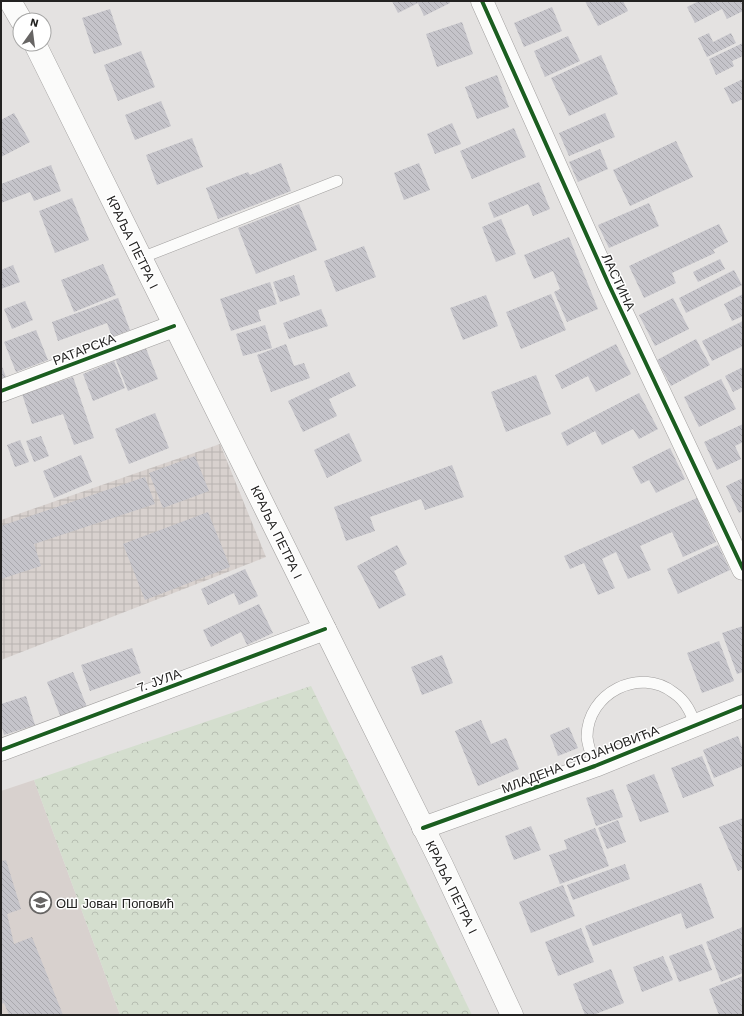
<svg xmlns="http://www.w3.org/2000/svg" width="744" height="1016" font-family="'Work Sans',sans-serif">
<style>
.built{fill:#d8d1ce}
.industrial{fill:url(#industrial-grid)}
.park{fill:url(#park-crowns)}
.building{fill:url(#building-back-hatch)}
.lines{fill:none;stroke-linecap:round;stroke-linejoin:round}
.service-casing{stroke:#a19f9e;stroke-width:12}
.minor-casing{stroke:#a19f9e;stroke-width:23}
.secondary-casing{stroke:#a19f9e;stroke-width:23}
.service{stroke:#fbfbfa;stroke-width:11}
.minor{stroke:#fbfbfa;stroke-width:22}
.secondary{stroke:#fbfbfa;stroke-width:22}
.cycleway-casing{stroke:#fff;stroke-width:6}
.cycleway{stroke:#1b5e20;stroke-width:4}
.labels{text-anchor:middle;stroke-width:3;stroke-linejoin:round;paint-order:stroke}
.street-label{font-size:13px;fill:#232221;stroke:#fff}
.poi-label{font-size:13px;fill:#232221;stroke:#fff;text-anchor:start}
</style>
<defs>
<pattern id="industrial-grid" width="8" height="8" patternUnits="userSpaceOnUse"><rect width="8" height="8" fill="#d8d1ce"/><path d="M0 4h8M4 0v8" fill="none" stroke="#b9b3b1"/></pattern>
<pattern id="park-crowns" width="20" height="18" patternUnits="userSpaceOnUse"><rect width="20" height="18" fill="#d4dece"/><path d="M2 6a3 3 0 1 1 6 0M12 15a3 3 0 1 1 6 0" fill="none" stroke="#b6beb1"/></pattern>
<pattern id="building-back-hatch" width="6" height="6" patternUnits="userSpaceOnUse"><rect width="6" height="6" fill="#c5c4ca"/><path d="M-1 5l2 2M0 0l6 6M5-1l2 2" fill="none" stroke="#a9a8ad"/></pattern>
</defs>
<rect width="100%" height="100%" fill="#e4e2e1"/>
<path class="built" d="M 34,780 L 120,1015 L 1,1015 L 1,791 Z"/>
<path class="industrial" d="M 220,444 L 266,557 L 1,660 L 1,520 Z"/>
<path class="park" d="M 311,686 L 472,1015 L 120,1015 L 34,780 Z"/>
<g class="building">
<path d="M 392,1 L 449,1 L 450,3 L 424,16 L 418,3 L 398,13 Z"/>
<path d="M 585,1 L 623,1 L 628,11 L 598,26 Z"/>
<path d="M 699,1 L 743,1 L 743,11 L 727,19 L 722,9 L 695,23 L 687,7 Z"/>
<path d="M 552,7 L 562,31 L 524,47 L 514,23 Z"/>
<path d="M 110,9 L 122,45 L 94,54 L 82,18 Z"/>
<path d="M 462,22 L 473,54 L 437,67 L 426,34 Z"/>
<path d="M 709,33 L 713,42 L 731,33 L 736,43 L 707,57 L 698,38 Z"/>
<path d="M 568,36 L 580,61 L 545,77 L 534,51 Z"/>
<path d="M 743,43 L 743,56 L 732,61 L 734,66 L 716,75 L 709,59 Z"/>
<path d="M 141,51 L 155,87 L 118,101 L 104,65 Z"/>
<path d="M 601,55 L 618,94 L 569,116 L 551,78 Z"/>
<path d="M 497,75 L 509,107 L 477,119 L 465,87 Z"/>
<path d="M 743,79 L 743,99 L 732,104 L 724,88 Z"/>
<path d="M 161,101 L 171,126 L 135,140 L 125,115 Z"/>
<path d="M 14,113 L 30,142 L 1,157 L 1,120 Z"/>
<path d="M 605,113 L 615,137 L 569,156 L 559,133 Z"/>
<path d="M 452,123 L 461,144 L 435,154 L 427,134 Z"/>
<path d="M 514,128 L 526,157 L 472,179 L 460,151 Z"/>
<path d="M 192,138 L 203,167 L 157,185 L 146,155 Z"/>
<path d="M 676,141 L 693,177 L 630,206 L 613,170 Z"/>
<path d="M 600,149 L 608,169 L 578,182 L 569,162 Z"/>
<path d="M 281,163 L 291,191 L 218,219 L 206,188 L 248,172 L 250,175 Z"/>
<path d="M 419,163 L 430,190 L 404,200 L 394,173 Z"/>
<path d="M 51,165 L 61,191 L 34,201 L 30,192 L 1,203 L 1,184 Z"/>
<path d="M 539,182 L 550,209 L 533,216 L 528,204 L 494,218 L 488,203 Z"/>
<path d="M 72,198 L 89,240 L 55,253 L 39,211 Z"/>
<path d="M 649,203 L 659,226 L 609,248 L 598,225 Z"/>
<path d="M 299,204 L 317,250 L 256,274 L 238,228 Z"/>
<path d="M 501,219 L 516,254 L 496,262 L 482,227 Z"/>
<path d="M 719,224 L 728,242 L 713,250 L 715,253 L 672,273 L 676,283 L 644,298 L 629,266 Z"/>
<path d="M 569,237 L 598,309 L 567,322 L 554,292 L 560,289 L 553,271 L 534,279 L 524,255 Z"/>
<path d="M 364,246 L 376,277 L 336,292 L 324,261 Z"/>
<path d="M 720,259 L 725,269 L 698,282 L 693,272 Z"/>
<path d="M 103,264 L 116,295 L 74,312 L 61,280 Z"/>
<path d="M 13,265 L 20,282 L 1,289 L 1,270 Z"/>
<path d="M 734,270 L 742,285 L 686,313 L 679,298 Z"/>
<path d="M 294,275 L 300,295 L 280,302 L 273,282 Z"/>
<path d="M 270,282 L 277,304 L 258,310 L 261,321 L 231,331 L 220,299 Z"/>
<path d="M 551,294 L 566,330 L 521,349 L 506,312 Z"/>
<path d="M 743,294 L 743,316 L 732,321 L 724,304 Z"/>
<path d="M 486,295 L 498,326 L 463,340 L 450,308 Z"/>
<path d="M 118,298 L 130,330 L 112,337 L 107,323 L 58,341 L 52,322 Z"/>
<path d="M 673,298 L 689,329 L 655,346 L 639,315 Z"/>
<path d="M 25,301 L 33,320 L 12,329 L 4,309 Z"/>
<path d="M 321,309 L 328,326 L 289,339 L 283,323 Z"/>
<path d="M 743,321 L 743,346 L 712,361 L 702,341 Z"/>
<path d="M 265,325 L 272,348 L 243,356 L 236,334 Z"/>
<path d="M 36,330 L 48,360 L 16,372 L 4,342 Z"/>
<path d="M 696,339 L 710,365 L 671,386 L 657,360 Z"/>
<path d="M 286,344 L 294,366 L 304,363 L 310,378 L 271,392 L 257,355 Z"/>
<path d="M 616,344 L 631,374 L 596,392 L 588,376 L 562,389 L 555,375 Z"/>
<path d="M 145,346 L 158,379 L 128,391 L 115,358 Z"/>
<path d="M 114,361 L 125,388 L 93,401 L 83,374 Z"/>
<path d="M 1,364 L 6,377 L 1,379 Z"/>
<path d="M 743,367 L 743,387 L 733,392 L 725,376 Z"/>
<path d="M 349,372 L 356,386 L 329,399 L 337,416 L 303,432 L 288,401 Z"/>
<path d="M 536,375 L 551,414 L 506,432 L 491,392 Z"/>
<path d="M 73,377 L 94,438 L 74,445 L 63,414 L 32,424 L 22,394 Z"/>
<path d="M 721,379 L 736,409 L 699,427 L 684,397 Z"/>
<path d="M 639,393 L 658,429 L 639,439 L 633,429 L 602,445 L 595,431 L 567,446 L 561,433 Z"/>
<path d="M 155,413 L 169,448 L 129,464 L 115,429 Z"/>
<path d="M 743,424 L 743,442 L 735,446 L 741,459 L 717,470 L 704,442 Z"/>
<path d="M 349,433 L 362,461 L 327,478 L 314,450 Z"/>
<path d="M 41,436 L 49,456 L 34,462 L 26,441 Z"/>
<path d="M 20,440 L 29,462 L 15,467 L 7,445 Z"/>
<path d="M 670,448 L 685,479 L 656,493 L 649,480 L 641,484 L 632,467 Z"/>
<path d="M 81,455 L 92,482 L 54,498 L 43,471 Z"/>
<path d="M 195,456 L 209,491 L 163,508 L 149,473 Z"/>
<path d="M 452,465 L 464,497 L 425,510 L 421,499 L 370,517 L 375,531 L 346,541 L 334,507 Z"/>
<path d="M 145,477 L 155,504 L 34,544 L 41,566 L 1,579 L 1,526 Z"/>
<path d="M 743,478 L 743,511 L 739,513 L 726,486 Z"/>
<path d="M 697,498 L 716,542 L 683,557 L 672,532 L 640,546 L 651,570 L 628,579 L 616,552 L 602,559 L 615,588 L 598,595 L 584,563 L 570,569 L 564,556 Z"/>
<path d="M 208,512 L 230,567 L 145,600 L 123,544 Z"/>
<path d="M 397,545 L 407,564 L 394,571 L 406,595 L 379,609 L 357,566 Z"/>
<path d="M 718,545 L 730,570 L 678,594 L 667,569 Z"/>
<path d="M 245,569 L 258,596 L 239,605 L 234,593 L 208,605 L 201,589 Z"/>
<path d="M 259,604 L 273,633 L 247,645 L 241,632 L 211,647 L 203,630 Z"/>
<path d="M 743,626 L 743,672 L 737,674 L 722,633 Z"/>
<path d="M 719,641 L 734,681 L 702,693 L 687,653 Z"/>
<path d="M 132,648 L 141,673 L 90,691 L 81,665 Z"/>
<path d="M 442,655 L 453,683 L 422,695 L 411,667 Z"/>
<path d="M 73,672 L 87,707 L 61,718 L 47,682 Z"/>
<path d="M 26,696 L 35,725 L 4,735 L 1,724 L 1,704 Z"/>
<path d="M 481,720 L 491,744 L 506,738 L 519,769 L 478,786 L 455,731 Z"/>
<path d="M 569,727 L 578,748 L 558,756 L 550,735 Z"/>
<path d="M 738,736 L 743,750 L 743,766 L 714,778 L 703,750 Z"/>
<path d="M 702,756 L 714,786 L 683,798 L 671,768 Z"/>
<path d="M 654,774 L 669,812 L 640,822 L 626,785 Z"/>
<path d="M 613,789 L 623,817 L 596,826 L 586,798 Z"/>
<path d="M 743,818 L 743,869 L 738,871 L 719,827 Z"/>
<path d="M 618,820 L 626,842 L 607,849 L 598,828 Z"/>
<path d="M 531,826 L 541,850 L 514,860 L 505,836 Z"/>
<path d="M 595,828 L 609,866 L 560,884 L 549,855 L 567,849 L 564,840 Z"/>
<path d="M 6,860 L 21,909 L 7,914 L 14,944 L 32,937 L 63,1015 L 9,1015 L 4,1003 L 1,1004 L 1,861 Z"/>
<path d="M 625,864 L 630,879 L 573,900 L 567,885 Z"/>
<path d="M 701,883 L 714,918 L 686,929 L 681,913 L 593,946 L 585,926 Z"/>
<path d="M 563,885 L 575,916 L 531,933 L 519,902 Z"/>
<path d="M 743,927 L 743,973 L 721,982 L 706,942 Z"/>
<path d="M 581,928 L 594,962 L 558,976 L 545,942 Z"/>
<path d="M 702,944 L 712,970 L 679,982 L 669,956 Z"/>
<path d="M 663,956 L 673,980 L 642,992 L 633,967 Z"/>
<path d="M 611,969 L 624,1003 L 593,1015 L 585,1015 L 573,984 Z"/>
<path d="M 743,976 L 743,1015 L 719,1015 L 709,989 Z"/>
</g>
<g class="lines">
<defs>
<g id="service">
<path d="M 141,258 L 337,181"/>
<path d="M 595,766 C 592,757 588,747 587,737 C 587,693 640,666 674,693 C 686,701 691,713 696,726"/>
</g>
<g id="minor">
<path d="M 482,1 L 609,285 L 743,569"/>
<path d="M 1,391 L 174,326"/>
<path d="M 1,750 L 325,629"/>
<path d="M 423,828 L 595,766 L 743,706"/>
</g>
<g id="secondary">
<path d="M 10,1 L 21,20"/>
<path d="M 35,44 L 442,865 L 512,1015"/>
</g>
</defs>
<use href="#service" class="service-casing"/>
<use href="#minor" class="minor-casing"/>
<use href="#secondary" class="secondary-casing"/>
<use href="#service" class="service"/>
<use href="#minor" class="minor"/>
<use href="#secondary" class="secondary"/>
<defs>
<g id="cycleway">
<path d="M 482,1 L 609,285 L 743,569"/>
<path d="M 1,391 L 174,326"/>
<path d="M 1,750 L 325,629"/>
<path d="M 423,828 L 595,766 L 743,706"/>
</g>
</defs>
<use href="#cycleway" class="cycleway-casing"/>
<use href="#cycleway" class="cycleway"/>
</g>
<defs>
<symbol id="school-ring" viewBox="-11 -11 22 22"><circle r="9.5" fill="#fff" stroke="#676564" stroke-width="1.5"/><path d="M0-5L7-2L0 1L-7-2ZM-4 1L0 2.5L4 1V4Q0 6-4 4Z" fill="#676564"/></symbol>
</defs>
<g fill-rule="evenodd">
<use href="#school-ring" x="28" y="890" width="25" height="25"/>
</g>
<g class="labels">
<g class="street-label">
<text transform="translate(133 242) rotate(64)" y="5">КРАЉА ПЕТРА I</text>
<text transform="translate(619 282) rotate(65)" y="5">ЛАСТИНА</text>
<text transform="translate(84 349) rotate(-21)" y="5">РАТАРСКА</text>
<text transform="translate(277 532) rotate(64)" y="5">КРАЉА ПЕТРА I</text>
<text transform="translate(159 680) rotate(-20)" y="5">7. ЈУЛА</text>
<text transform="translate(580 759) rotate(-21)" y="5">МЛАДЕНА СТОЈАНОВИЋА</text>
<text transform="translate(452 887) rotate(64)" y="5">КРАЉА ПЕТРА I</text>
</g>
<g class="poi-label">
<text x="56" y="908">ОШ Јован Поповић</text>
</g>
</g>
<rect width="744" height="1016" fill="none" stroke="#232221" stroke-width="4"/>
<g transform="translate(32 32) rotate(14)"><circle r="19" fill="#ffffff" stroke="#a7a7a6"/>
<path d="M0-3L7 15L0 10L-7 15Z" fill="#676564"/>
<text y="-6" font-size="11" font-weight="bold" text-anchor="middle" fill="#232221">N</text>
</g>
</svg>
